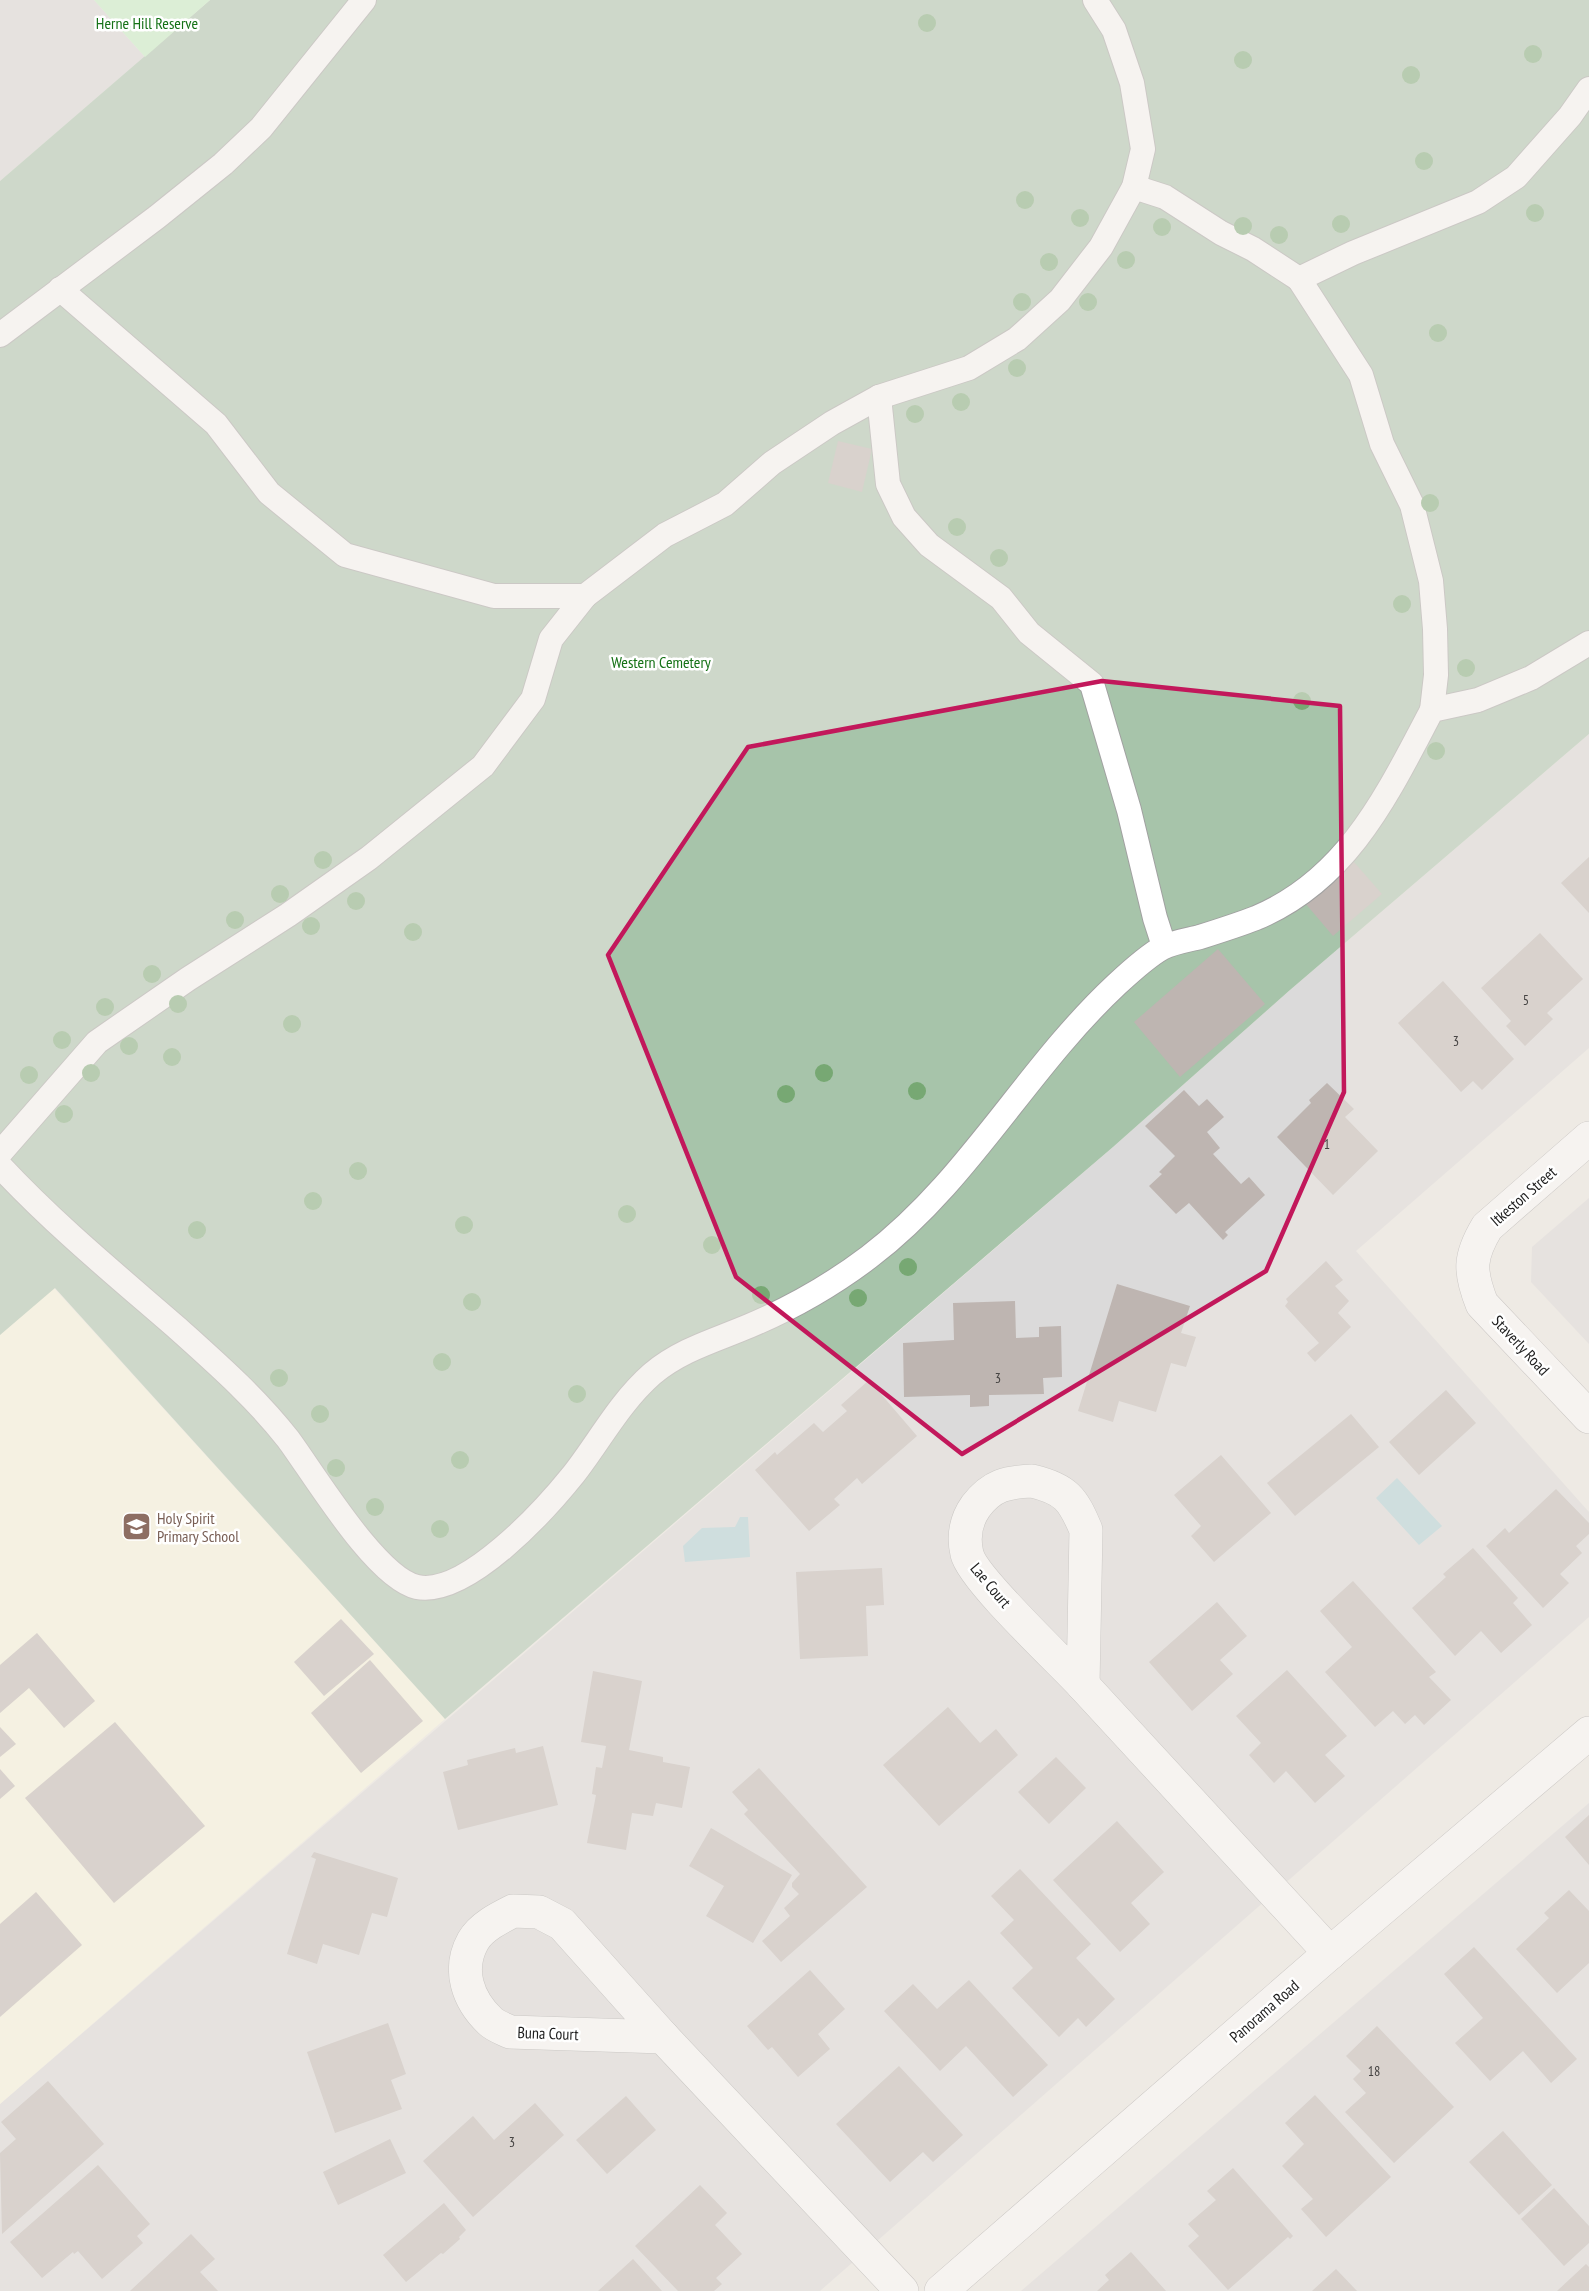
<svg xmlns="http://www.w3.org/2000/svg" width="1589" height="2291" font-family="'PT Sans Narrow',sans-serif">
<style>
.residential{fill:#dbdada}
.education{fill:#fcfadf}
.cemetery{fill:#a7c4aa}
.park{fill:#c5f4c5}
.water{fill:#a8d0d7}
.building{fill:#beb5b1}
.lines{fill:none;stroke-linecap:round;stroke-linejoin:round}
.service-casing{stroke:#a1a1a1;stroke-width:26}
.minor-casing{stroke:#a1a1a1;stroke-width:34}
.service{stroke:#fff;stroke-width:24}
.minor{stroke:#fff;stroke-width:33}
.tree{fill:#77a873}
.marked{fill:none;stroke:#c2185b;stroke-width:4.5;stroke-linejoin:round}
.labels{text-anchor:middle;stroke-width:5;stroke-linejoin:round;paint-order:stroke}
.number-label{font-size:14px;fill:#454342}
.park-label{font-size:16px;fill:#157216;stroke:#fff}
.street-label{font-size:16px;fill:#1d1d1d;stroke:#fff}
.education-label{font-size:16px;fill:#785e54;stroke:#fff;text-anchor:start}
</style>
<rect width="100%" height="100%" fill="#eeeae4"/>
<g class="residential">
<path d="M 0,0 L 94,0 L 145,57 L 0,181 Z"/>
<path d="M 1589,734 L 1589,1048 L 1356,1251 L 1589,1512 L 1589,1617 L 820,2291 L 0,2291 L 0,2104 L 1113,1147 L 1290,990 Z"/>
<path d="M 1589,1198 L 1589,1344 L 1531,1282 L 1532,1247 Z"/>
<path d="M 1589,1803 L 1589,2291 L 1021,2291 Z"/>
</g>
<path class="education" d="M 54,1288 L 445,1719 L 0,2104 L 0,1335 Z"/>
<path class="cemetery" d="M 210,0 L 1589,0 L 1589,734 L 1290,990 L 1113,1147 L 445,1719 L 55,1288 L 0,1335 L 0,181 Z"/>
<path class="park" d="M 94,0 L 210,0 L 145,57 Z"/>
<g class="water">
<path d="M 1397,1478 L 1442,1526 L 1419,1545 L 1376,1498 Z"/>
<path d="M 740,1517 L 748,1517 L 750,1557 L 685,1562 L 683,1546 L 702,1528 L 735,1527 Z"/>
</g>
<g class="building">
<path d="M 838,441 L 872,449 L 862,492 L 828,483 Z"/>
<path d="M 1589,857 L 1589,913 L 1561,883 Z"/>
<path d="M 1354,862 L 1382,894 L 1333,936 L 1305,903 Z"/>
<path d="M 1540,933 L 1583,979 L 1547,1013 L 1553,1019 L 1525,1046 L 1506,1026 L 1511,1021 L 1481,988 Z"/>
<path d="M 1218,949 L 1265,1004 L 1180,1077 L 1134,1022 Z"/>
<path d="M 1443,981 L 1514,1059 L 1482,1090 L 1473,1081 L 1461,1092 L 1398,1023 Z"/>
<path d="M 1327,1083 L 1354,1109 L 1345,1117 L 1378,1151 L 1333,1195 L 1277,1137 L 1311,1103 L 1309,1100 Z"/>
<path d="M 1184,1090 L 1199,1106 L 1207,1099 L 1224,1117 L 1207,1132 L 1220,1148 L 1213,1154 L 1241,1184 L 1249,1177 L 1265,1195 L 1225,1232 L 1228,1235 L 1223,1240 L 1189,1203 L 1176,1214 L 1149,1186 L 1162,1174 L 1159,1172 L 1175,1156 L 1145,1126 Z"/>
<path d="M 1326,1261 L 1343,1280 L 1335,1286 L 1349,1301 L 1338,1313 L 1351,1327 L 1315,1362 L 1307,1353 L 1319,1343 L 1285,1306 L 1288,1302 L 1286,1299 Z"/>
<path d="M 1117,1284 L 1190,1306 L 1181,1333 L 1196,1337 L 1186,1367 L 1171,1363 L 1156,1412 L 1119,1401 L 1113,1422 L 1078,1411 Z"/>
<path d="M 1015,1301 L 1016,1338 L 1039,1337 L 1039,1327 L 1061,1326 L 1062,1377 L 1043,1378 L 1044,1394 L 989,1395 L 989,1406 L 970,1407 L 970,1395 L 904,1397 L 903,1343 L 954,1340 L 953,1303 Z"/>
<path d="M 869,1380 L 917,1436 L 862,1484 L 857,1478 L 834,1499 L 840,1505 L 809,1531 L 755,1470 L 775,1452 L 777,1455 L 814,1423 L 823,1432 L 847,1411 L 841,1405 Z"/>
<path d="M 1446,1390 L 1476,1423 L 1419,1475 L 1389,1442 Z"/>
<path d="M 1351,1414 L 1379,1447 L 1295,1516 L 1267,1483 Z"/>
<path d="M 1221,1455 L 1271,1513 L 1214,1562 L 1191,1536 L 1201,1526 L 1174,1495 Z"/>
<path d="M 1556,1489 L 1589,1523 L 1589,1534 L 1576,1546 L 1582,1553 L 1560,1574 L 1569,1583 L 1543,1608 L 1486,1546 L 1505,1528 L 1509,1533 Z"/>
<path d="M 1473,1548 L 1518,1598 L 1513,1603 L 1532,1625 L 1501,1653 L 1481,1631 L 1455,1656 L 1412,1608 L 1446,1577 L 1443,1574 Z"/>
<path d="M 882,1568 L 884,1605 L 866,1606 L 868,1656 L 800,1659 L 796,1572 Z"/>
<path d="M 1353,1581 L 1436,1672 L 1429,1677 L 1451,1700 L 1424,1725 L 1415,1715 L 1405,1724 L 1393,1711 L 1375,1727 L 1325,1672 L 1352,1647 L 1320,1611 Z"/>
<path d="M 1217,1602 L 1247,1636 L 1220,1660 L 1233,1674 L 1192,1711 L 1149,1662 Z"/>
<path d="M 341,1619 L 374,1654 L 324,1696 L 294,1662 Z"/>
<path d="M 37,1633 L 95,1701 L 64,1728 L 29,1688 L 0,1713 L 0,1665 Z"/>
<path d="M 370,1660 L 423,1721 L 361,1773 L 311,1713 Z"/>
<path d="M 1287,1670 L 1347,1736 L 1325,1755 L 1345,1776 L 1315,1803 L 1286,1771 L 1274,1783 L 1249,1755 L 1261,1743 L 1236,1716 Z"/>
<path d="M 593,1671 L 642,1681 L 629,1750 L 663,1757 L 663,1762 L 690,1767 L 682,1808 L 656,1803 L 653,1816 L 632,1813 L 626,1850 L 587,1843 L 596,1795 L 592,1794 L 596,1767 L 602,1768 L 606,1746 L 581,1742 Z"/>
<path d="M 948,1707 L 980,1743 L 996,1729 L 1018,1755 L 939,1826 L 883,1765 Z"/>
<path d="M 115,1722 L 205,1826 L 114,1903 L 25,1798 Z"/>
<path d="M 0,1727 L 16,1744 L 0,1757 Z"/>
<path d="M 543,1746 L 558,1805 L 458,1830 L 443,1772 L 468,1765 L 467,1760 L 515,1748 L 516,1753 Z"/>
<path d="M 1056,1757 L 1086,1788 L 1049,1824 L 1018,1792 Z"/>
<path d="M 759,1768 L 867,1887 L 781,1962 L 762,1941 L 790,1916 L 784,1908 L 799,1894 L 792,1887 L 792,1883 L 800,1874 L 744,1814 L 748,1810 L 732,1792 Z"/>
<path d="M 0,1769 L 15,1786 L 0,1799 Z"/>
<path d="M 1589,1815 L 1589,1865 L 1565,1837 Z"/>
<path d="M 1117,1821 L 1164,1872 L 1131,1903 L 1150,1924 L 1120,1952 L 1053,1880 Z"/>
<path d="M 711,1828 L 792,1875 L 753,1943 L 706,1916 L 724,1886 L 689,1866 Z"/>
<path d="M 314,1852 L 398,1878 L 387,1917 L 372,1913 L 359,1955 L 323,1944 L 317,1964 L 287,1954 L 316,1859 L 311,1857 Z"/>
<path d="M 1020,1869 L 1091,1944 L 1076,1958 L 1115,1999 L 1086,2027 L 1078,2018 L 1059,2037 L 1012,1988 L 1033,1968 L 1000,1933 L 1014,1920 L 991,1896 Z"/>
<path d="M 1569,1890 L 1589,1911 L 1589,1963 L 1557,1993 L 1516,1949 L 1549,1918 L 1544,1913 Z"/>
<path d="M 36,1892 L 82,1945 L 0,2017 L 0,1924 Z"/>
<path d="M 1474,1947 L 1577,2059 L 1551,2083 L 1523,2051 L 1490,2081 L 1455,2043 L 1483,2018 L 1444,1974 Z"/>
<path d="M 810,1970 L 845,2009 L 818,2034 L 830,2049 L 798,2077 L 772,2047 L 768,2050 L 747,2026 Z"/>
<path d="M 969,1980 L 1048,2065 L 1013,2097 L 966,2046 L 940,2071 L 884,2011 L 913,1984 L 937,2009 Z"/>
<path d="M 388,2023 L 406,2074 L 391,2080 L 402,2109 L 335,2133 L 307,2052 Z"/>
<path d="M 1377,2026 L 1454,2107 L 1394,2163 L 1345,2112 L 1366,2093 L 1353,2079 L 1361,2071 L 1346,2056 Z"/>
<path d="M 899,2066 L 963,2135 L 933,2162 L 923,2152 L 890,2182 L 836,2124 Z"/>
<path d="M 48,2081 L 104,2144 L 2,2234 L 0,2153 L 16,2139 L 1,2122 Z"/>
<path d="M 1315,2095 L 1391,2177 L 1326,2237 L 1301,2209 L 1313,2199 L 1282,2166 L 1304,2144 L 1285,2123 Z"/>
<path d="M 626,2096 L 656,2130 L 607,2174 L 576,2140 Z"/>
<path d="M 535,2103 L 564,2135 L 473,2217 L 423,2161 L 473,2116 L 494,2140 Z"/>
<path d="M 1503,2131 L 1552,2185 L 1519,2215 L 1469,2162 Z"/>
<path d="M 390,2139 L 406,2173 L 338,2205 L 323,2172 Z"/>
<path d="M 98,2165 L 150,2224 L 137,2236 L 143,2243 L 102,2279 L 78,2251 L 74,2254 L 73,2252 L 42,2278 L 10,2242 Z"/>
<path d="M 1233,2168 L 1293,2236 L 1290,2239 L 1288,2237 L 1228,2290 L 1188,2246 L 1199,2236 L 1188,2224 L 1216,2200 L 1207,2191 Z"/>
<path d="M 700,2185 L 727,2213 L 715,2225 L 742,2254 L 716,2278 L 722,2284 L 714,2291 L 678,2291 L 635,2246 Z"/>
<path d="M 1554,2188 L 1589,2226 L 1589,2243 L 1564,2266 L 1521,2219 Z"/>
<path d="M 444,2203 L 466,2230 L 459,2237 L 460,2239 L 443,2254 L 441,2253 L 406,2282 L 383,2255 Z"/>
<path d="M 191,2234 L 215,2259 L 200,2272 L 218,2291 L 130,2291 Z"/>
<path d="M 1131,2252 L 1166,2291 L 1097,2291 L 1109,2280 L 1105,2275 Z"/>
<path d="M 633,2259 L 662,2291 L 598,2291 Z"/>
<path d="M 1586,2264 L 1589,2267 L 1589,2291 L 1557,2291 Z"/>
<path d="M 1336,2269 L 1357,2291 L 1312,2291 Z"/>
</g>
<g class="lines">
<defs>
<g id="service">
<path d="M 1134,187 L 1165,197 L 1221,233 L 1253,249 L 1299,279"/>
<path d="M 60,289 L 216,424 L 269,493 L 345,555 L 494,596 L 585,596 L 665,535 L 725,504 L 772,463 L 832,423 L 879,397 L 969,368 L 1017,339 L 1060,300 L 1101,247 L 1134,187 L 1143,149 L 1132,83 L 1114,30 L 1095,0"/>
<path d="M 0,335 L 157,217 L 223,164 L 261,128 L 364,0"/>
<path d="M 879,397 L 888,484 L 904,517 L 929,545 L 1001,598 L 1029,633 L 1092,684 L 1129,810 L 1155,918 L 1164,946"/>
<path d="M 1432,710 L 1436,675 L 1435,629 L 1431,581 L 1412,505 L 1382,444 L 1361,375 L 1299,279 L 1353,253 L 1478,202 L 1516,177 L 1570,116 L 1589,89"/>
<path d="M 0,1153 L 97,1042 L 188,979 L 288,915 L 369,858 L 483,766 L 533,699 L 551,639 L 585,596"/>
<path d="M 0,1166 C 54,1224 116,1275 176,1327 C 216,1363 255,1397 288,1439 C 314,1474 376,1578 417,1587 C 466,1597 544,1511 573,1475 C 599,1442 619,1403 652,1374 C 680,1350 716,1340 749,1326 C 792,1308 832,1285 869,1257 C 968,1182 1026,1069 1116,985 C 1129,973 1146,957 1162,948 C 1173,942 1188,940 1200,937 C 1219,931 1238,925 1256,918 C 1349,879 1388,793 1432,710 L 1478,700 L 1531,678 L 1589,643"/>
</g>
<g id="minor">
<path d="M 1589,1138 L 1487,1227 C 1469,1257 1469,1271 1482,1304 L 1589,1417"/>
<path d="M 1032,1481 C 1066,1489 1073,1499 1086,1530 L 1083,1685 C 1061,1661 973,1579 967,1554 C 963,1537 966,1520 976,1506 C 992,1485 1007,1482 1032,1481 Z"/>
<path d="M 1083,1685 L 1330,1953"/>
<path d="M 513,1911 L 539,1912 L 562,1924 L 663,2037 L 510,2032 C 504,2029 495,2026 490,2021 C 468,2000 457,1970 473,1941 C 481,1927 499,1918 513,1911 Z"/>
<path d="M 663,2037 L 902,2291"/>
<path d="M 941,2291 L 1330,1953 L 1589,1733"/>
</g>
</defs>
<use href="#service" class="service-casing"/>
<use href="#minor" class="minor-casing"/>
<use href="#service" class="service"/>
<use href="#minor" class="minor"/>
</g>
<g class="tree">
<circle cx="927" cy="23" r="9"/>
<circle cx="1533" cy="54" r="9"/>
<circle cx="1243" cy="60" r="9"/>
<circle cx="1411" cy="75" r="9"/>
<circle cx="1424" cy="161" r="9"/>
<circle cx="1025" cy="200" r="9"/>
<circle cx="1535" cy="213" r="9"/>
<circle cx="1080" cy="218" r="9"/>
<circle cx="1341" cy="224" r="9"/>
<circle cx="1243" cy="226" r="9"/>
<circle cx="1162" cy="227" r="9"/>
<circle cx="1279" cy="235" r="9"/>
<circle cx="1126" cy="260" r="9"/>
<circle cx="1049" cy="262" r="9"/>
<circle cx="1022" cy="302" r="9"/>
<circle cx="1088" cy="302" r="9"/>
<circle cx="1438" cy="333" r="9"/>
<circle cx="1017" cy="368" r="9"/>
<circle cx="961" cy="402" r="9"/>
<circle cx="915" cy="414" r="9"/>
<circle cx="1430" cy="503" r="9"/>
<circle cx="957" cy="527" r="9"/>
<circle cx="999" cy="558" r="9"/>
<circle cx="1402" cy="604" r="9"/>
<circle cx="1466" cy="668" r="9"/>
<circle cx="1302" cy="701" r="9"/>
<circle cx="1436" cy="751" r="9"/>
<circle cx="323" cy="860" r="9"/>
<circle cx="280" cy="894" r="9"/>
<circle cx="356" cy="901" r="9"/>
<circle cx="235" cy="920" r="9"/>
<circle cx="311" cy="926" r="9"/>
<circle cx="413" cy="932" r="9"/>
<circle cx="152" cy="974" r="9"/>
<circle cx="178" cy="1004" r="9"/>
<circle cx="105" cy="1007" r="9"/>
<circle cx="292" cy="1024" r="9"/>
<circle cx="62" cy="1040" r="9"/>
<circle cx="129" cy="1046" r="9"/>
<circle cx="172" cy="1057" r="9"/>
<circle cx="91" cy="1073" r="9"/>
<circle cx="824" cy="1073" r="9"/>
<circle cx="29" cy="1075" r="9"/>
<circle cx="917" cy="1091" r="9"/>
<circle cx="786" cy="1094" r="9"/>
<circle cx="64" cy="1114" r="9"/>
<circle cx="358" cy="1171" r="9"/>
<circle cx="313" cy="1201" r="9"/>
<circle cx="627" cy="1214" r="9"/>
<circle cx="464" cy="1225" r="9"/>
<circle cx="197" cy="1230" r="9"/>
<circle cx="712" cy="1245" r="9"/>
<circle cx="908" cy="1267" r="9"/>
<circle cx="761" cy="1295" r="9"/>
<circle cx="858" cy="1298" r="9"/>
<circle cx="472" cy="1302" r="9"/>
<circle cx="442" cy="1362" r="9"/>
<circle cx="279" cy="1378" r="9"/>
<circle cx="577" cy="1394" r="9"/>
<circle cx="320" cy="1414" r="9"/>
<circle cx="460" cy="1460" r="9"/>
<circle cx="336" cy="1468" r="9"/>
<circle cx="375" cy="1507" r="9"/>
<circle cx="440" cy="1529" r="9"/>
</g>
<path d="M0 0H1589V2291H0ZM 1102,681 L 1340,706 L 1344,1092 L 1266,1271 L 962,1454 L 736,1277 L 608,955 L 748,747 Z" fill="#eeeae4" fill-opacity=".55" fill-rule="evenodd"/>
<path class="marked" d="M 1102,681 L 1340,706 L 1344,1092 L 1266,1271 L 962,1454 L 736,1277 L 608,955 L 748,747 Z"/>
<defs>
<symbol id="school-square" viewBox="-11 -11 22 22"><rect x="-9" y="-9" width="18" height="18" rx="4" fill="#8d6e63" stroke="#fff"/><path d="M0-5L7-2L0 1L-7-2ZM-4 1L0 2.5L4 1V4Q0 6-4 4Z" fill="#fff"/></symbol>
</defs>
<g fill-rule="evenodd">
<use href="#school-square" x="120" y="1510" width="33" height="33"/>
</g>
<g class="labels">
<g class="number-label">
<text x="1526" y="1005">5</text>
<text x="1456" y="1046">3</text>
<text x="1327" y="1149">1</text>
<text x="998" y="1383">3</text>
<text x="1374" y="2076">18</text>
<text x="512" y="2147">3</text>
</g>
<g class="park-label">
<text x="147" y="29">Herne Hill Reserve</text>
<text x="661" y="668">Western Cemetery</text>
</g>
<g class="street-label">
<text transform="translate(1523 1196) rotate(-41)" y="6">Itkeston Street</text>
<text transform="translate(1521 1345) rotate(47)" y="6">Staverly Road</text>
<text transform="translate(991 1585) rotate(50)" y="6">Lae Court</text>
<text transform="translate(1264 2011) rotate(-41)" y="6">Panorama Road</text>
<text transform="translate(548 2033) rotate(2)" y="6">Buna Court</text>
</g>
<g class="education-label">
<text x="157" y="1524">Holy Spirit<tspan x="157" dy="18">Primary School</tspan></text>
</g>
</g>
</svg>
